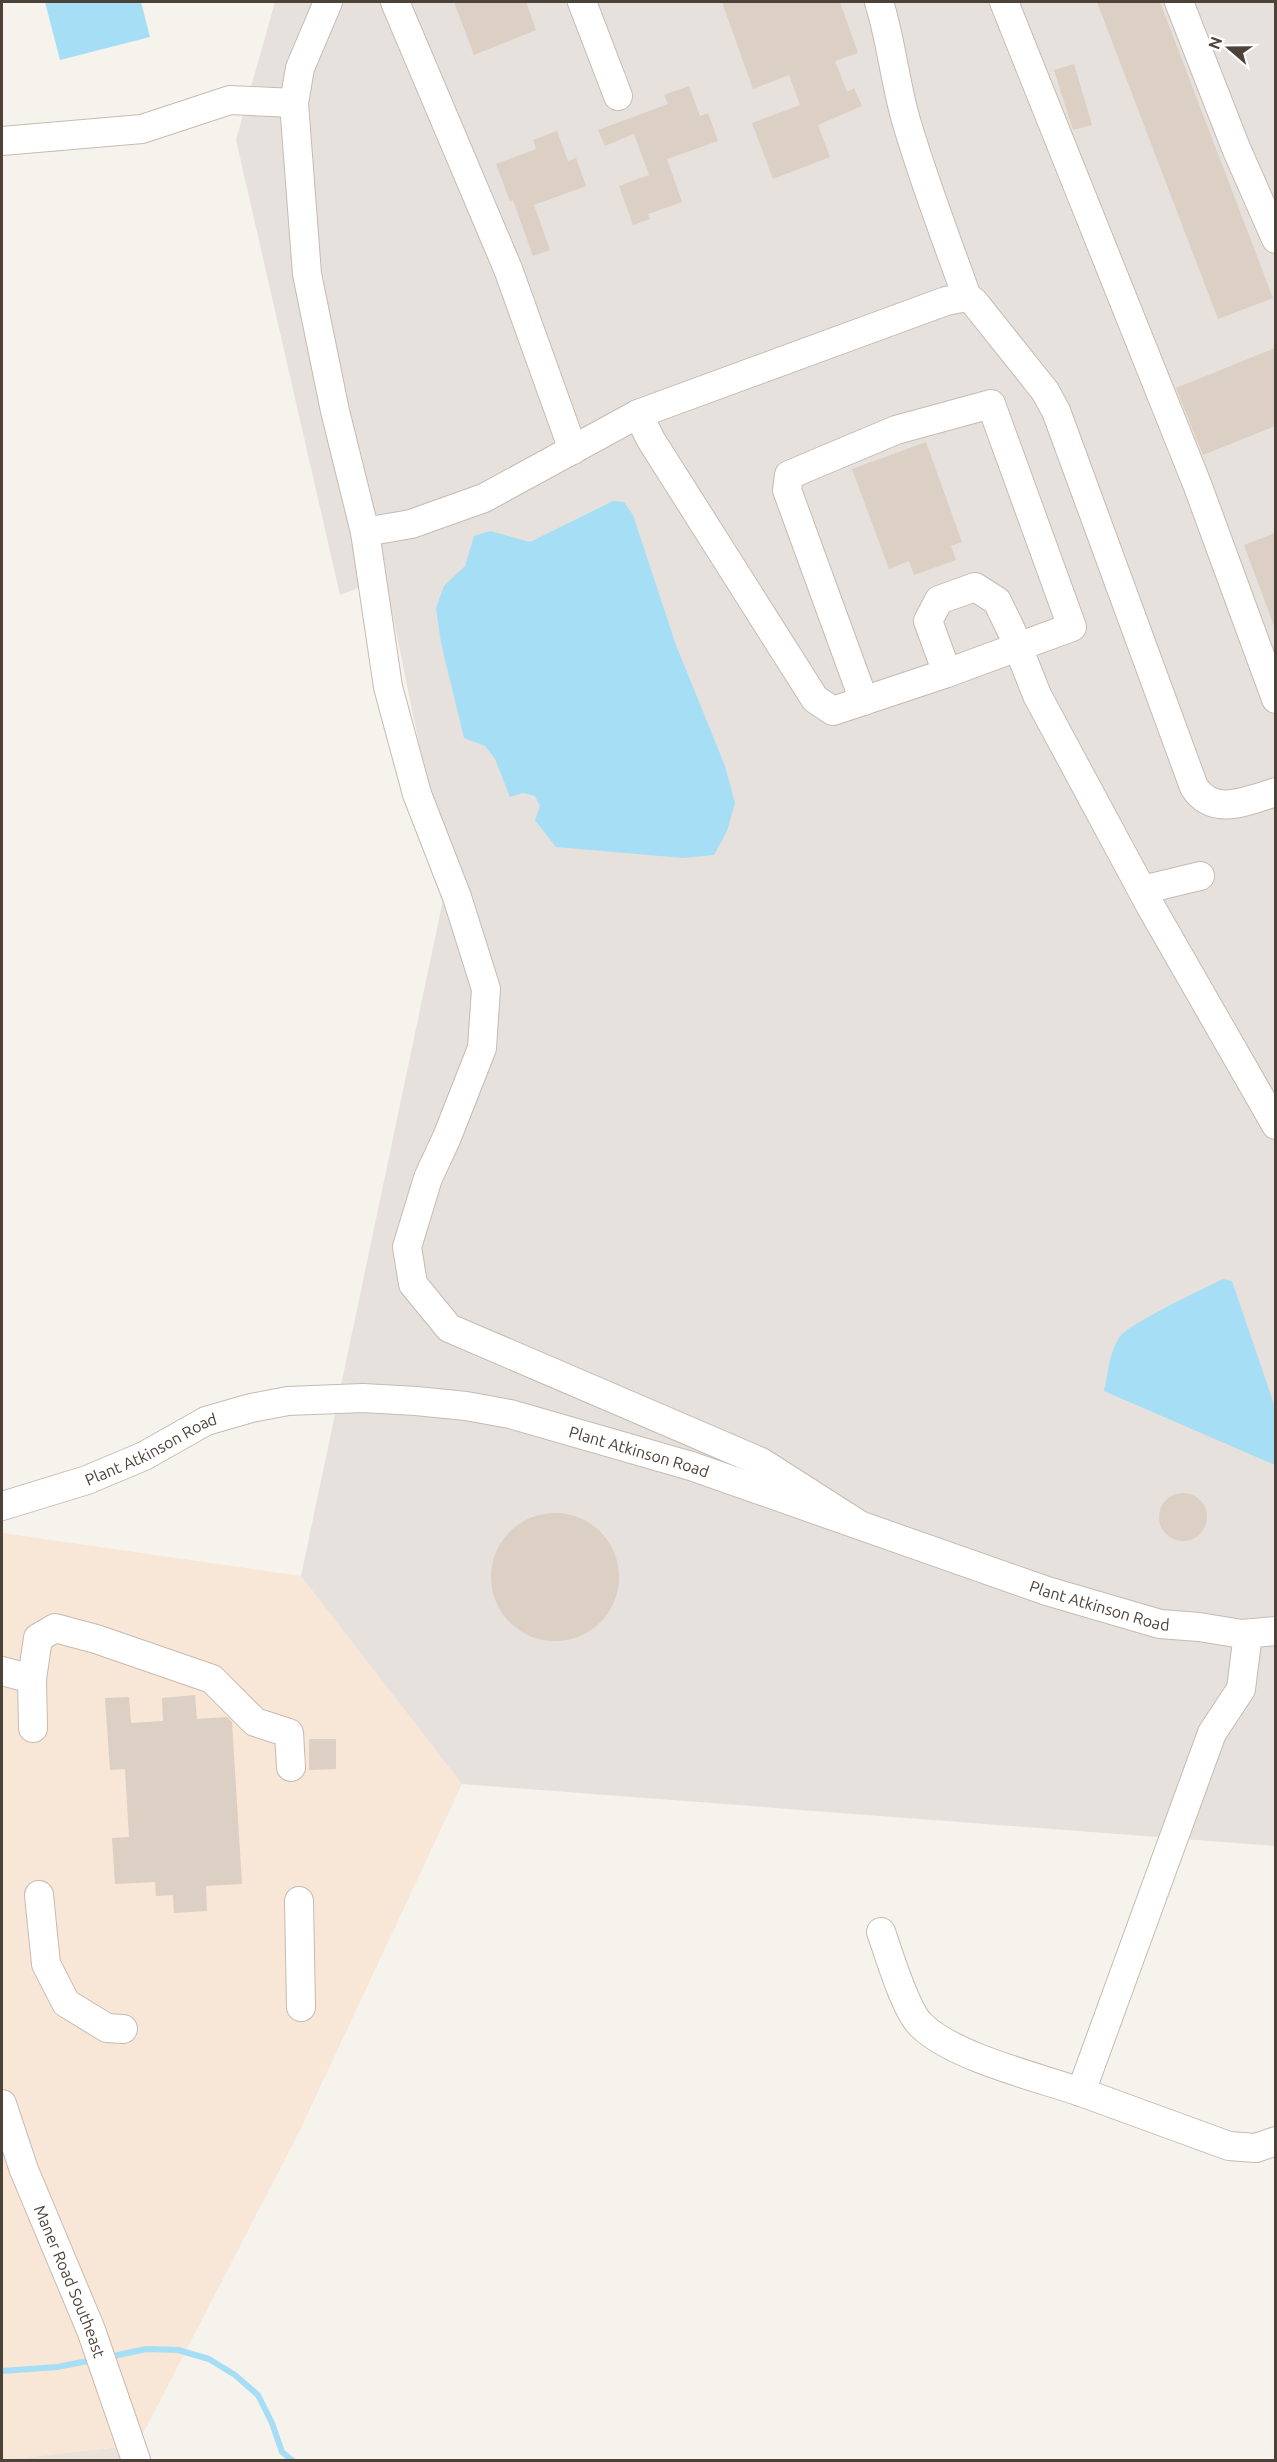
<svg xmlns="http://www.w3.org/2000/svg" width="1277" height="2462" font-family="Ubuntu,sans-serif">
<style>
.residential{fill:#ebe3d9}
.commercial{fill:#f8e6d7}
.industrial{fill:#e6e1dd}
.water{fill:#a6def5}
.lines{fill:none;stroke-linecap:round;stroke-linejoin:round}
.stream{stroke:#a6def5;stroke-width:6}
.building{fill:#dccfc3}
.minor-casing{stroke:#c6bbb0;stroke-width:30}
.minor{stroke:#fff;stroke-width:28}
.labels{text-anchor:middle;stroke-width:5;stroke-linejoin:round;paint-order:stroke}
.street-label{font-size:16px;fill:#4c4238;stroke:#fff}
</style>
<rect width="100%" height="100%" fill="#f6f2ec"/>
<path class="residential" d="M 137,2445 L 143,2460 L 2,2460 Z"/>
<path class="commercial" d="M 2,1533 L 301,1576 L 462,1784 L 299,2132 L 137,2445 L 2,2460 Z"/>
<path class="industrial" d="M 275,2 L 1275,2 L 1275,1846 L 462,1784 L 301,1576 L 447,881 L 385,578 L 340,595 L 236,140 Z"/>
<g class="water">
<path d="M 45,2 L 141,2 L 150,37 L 60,60 Z"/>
<path d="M 613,501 L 624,502 L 633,515 L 676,645 L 725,766 L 735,803 L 727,831 L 714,855 L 683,858 L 556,847 L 535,820 L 540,806 L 535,796 L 523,793 L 510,797 L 495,759 L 485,746 L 464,738 L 441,643 L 436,608 L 444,586 L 465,566 L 474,536 L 490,531 L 530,542 Z"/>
<path d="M 1223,1279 L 1232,1281 L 1275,1407 L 1275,1465 L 1104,1391 C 1108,1374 1109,1353 1119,1338 C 1126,1325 1205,1288 1223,1279 Z"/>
</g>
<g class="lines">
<g class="stream">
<path d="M 109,2357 L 146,2349 L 178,2350 L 209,2359 L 235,2375 L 258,2395 L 272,2423 L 282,2452 L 292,2460"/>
<path d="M 2,2371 L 57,2367 L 93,2360"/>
</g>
</g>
<g class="building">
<path d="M 454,2 L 526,2 L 536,30 L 474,55 Z"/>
<path d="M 722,2 L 840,2 L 858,53 L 835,61 L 847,92 L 854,88 L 862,106 L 818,125 L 830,157 L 773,179 L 752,123 L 800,105 L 789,75 L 753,89 Z"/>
<path d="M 1097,2 L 1160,2 L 1273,298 L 1218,319 Z"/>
<path d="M 1074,64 L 1092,125 L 1073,130 L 1054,70 Z"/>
<path d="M 689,86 L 700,116 L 708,113 L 718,141 L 667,159 L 682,202 L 648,214 L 650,219 L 633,225 L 619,186 L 649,175 L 634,134 L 605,146 L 598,130 L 668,104 L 664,95 Z"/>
<path d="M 557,131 L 568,161 L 576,158 L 586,186 L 534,205 L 550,250 L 533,256 L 513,200 L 510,201 L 496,164 L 536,149 L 533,140 Z"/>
<path d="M 1275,348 L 1275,426 L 1203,455 L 1176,388 Z"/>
<path d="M 926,442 L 962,542 L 951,546 L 956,560 L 914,575 L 909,561 L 889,569 L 852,469 Z"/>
<path d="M 1275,533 L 1275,625 L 1274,626 L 1244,545 Z"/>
<circle cx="1183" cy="1517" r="24"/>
<circle cx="555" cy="1577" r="64"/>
<path d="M 195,1695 L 197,1719 L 227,1717 L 232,1722 L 242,1884 L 206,1886 L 207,1911 L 174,1913 L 173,1895 L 156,1896 L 155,1882 L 115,1884 L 112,1838 L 129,1837 L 125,1769 L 110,1770 L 105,1698 L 129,1697 L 131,1723 L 163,1721 L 162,1698 Z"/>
<path d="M 309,1739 L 336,1739 L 336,1769 L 309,1770 Z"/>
</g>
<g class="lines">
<defs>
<g id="minor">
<path d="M 328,2 L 300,68 L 294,103 L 307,274 L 335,411 L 365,532 L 388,687 L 417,794 L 457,897 L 486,989 L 482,1048 L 447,1137 L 428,1178 L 407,1247 L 413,1284 L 449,1328 L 761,1462 L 858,1524"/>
<path d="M 395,2 L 508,269 L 573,450"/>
<path d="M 582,2 L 618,96"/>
<path d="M 879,2 C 892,43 895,86 908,127 C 925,184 947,241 967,297"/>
<path d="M 1004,2 L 1197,484 L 1276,699"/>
<path d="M 1179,2 L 1236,148 L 1276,239"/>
<path d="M 2,141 L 142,129 L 230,100 L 294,103"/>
<path d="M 638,414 L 651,440 L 815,699 L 833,711 L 947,673"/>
<path d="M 365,532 L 411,524 L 484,498 L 638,414 L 946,301 L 967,297 L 974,302 L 1045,391 L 1056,411 L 1194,787 C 1213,817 1247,801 1276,792"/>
<path d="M 864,701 L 787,490 L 789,475 L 896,430 L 991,404 L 1072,627 L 947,673 L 928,621 L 939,600 L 975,587 L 997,601 L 1012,632 L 1037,695 L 1151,907 L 1276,1125"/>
<path d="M 1142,890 L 1200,876"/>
<path id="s1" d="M 2,1506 L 87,1480 L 144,1456 L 206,1421 L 251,1408 L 288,1401 L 363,1398 L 416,1401 L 466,1406 L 510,1414 L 691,1466 L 1047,1591 L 1160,1624 L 1199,1627 L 1242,1634 L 1276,1631"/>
<path d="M 2,1671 L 32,1679 L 33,1728"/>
<path d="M 32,1679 L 38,1638 L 55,1628 L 96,1639 L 212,1679 L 255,1722 L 289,1733 L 291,1767"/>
<path d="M 39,1895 L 46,1964 L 66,2003 L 107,2028 L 123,2029"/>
<path d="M 299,1901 L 301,2007"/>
<path d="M 881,1932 C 889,1954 905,2010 921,2025 C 953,2057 1037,2077 1081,2092 L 1212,1733 L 1241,1689 L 1248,1634"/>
<path d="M 1081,2092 L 1229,2146 L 1256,2148 L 1276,2141"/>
<path id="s2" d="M 2,2104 L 24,2170 L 91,2330 L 136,2460"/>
</g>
</defs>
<use href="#minor" class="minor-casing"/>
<use href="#minor" class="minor"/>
</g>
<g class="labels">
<g class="street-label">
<text dy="6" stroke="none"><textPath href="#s1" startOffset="160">Plant Atkinson Road</textPath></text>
<text dy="6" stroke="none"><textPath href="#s1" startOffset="664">Plant Atkinson Road</textPath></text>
<text dy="6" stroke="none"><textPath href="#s1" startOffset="1150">Plant Atkinson Road</textPath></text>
<text dy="6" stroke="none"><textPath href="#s2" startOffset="190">Maner Road Southeast</textPath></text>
</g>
</g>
<rect width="1277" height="2462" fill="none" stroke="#4c4238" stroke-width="6"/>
<g transform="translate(1229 48) rotate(290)" stroke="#ffffff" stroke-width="4.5" paint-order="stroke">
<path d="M0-4.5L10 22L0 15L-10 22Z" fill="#4c4238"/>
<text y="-9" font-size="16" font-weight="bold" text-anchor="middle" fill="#4c4238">N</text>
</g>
</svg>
